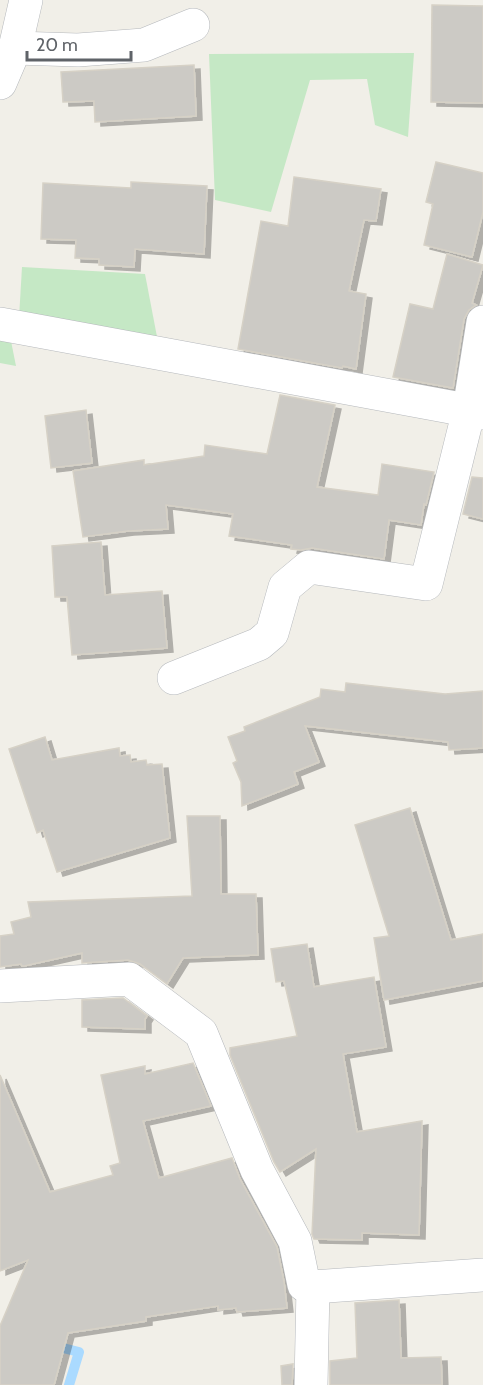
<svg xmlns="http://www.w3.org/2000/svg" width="483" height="1385" font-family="Cabin,sans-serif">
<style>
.green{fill:#c5e8c5}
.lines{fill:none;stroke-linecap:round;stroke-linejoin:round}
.stream{stroke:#aadaff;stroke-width:10}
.building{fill:#cccac5;stroke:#d6d1c6;stroke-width:1.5;filter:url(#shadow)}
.minor-casing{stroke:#b5b8bc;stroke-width:34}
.minor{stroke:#fff;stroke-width:33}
</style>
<defs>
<filter id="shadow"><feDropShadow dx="6" dy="4" stdDeviation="0" flood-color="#0004"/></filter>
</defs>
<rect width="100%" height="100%" fill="#f1efe8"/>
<g class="green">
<path d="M 414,53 L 408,137 L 375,125 L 367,79 L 310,80 L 271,212 L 215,200 L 209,54 Z"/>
<path d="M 22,267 L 145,274 L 158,342 L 19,318 Z"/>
<path d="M 0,335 L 10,336 L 16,366 L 0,363 Z"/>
</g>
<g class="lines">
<path class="stream" d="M 51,1345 L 79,1352 L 69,1385"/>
</g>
<g class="building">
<path d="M 432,5 L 483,6 L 483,103 L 431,102 Z"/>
<path d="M 194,65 L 196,116 L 95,122 L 94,101 L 63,102 L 61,72 Z"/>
<path d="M 436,162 L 483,173 L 483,212 L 472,257 L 424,245 L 433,204 L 426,202 Z"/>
<path d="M 294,177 L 381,189 L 376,221 L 364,220 L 349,291 L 366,294 L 356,369 L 343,366 L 342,368 L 238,349 L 261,221 L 288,226 Z"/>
<path d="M 131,182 L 207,186 L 204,254 L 135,249 L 134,267 L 99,265 L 99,259 L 75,258 L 76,240 L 41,239 L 43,183 L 131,188 Z"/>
<path d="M 447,254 L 483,265 L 472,303 L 476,305 L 469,310 L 464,319 L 453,388 L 393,377 L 410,304 L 433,309 Z"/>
<path d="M 280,395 L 335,405 L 317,487 L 378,495 L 382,464 L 434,472 L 426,505 L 424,504 L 421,525 L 389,520 L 384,559 L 312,548 L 301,550 L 291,549 L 292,545 L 229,536 L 233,514 L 166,505 L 168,529 L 128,531 L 83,537 L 73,471 L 144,460 L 144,465 L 204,456 L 205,445 L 267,454 Z"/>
<path d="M 86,410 L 92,463 L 51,468 L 45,416 Z"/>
<path d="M 472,477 L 483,478 L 483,519 L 463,514 Z"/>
<path d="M 101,542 L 105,595 L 162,591 L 167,648 L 72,655 L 67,597 L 55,597 L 52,546 Z"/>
<path d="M 346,683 L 445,694 L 483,691 L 483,748 L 449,750 L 448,742 L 305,726 L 319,762 L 294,772 L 298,784 L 242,806 L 241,782 L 233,763 L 237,761 L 228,737 L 245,731 L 244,727 L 320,697 L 321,689 L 345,692 Z"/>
<path d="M 45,737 L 52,760 L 119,748 L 120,756 L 130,755 L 131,762 L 146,760 L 147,765 L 162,764 L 170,838 L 57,872 L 43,830 L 37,833 L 9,749 Z"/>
<path d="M 410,808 L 451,940 L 483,934 L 483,981 L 384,1000 L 374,938 L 389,936 L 355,825 Z"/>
<path d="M 187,816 L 220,816 L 221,894 L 256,894 L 258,955 L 183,958 L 167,984 L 140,964 L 128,960 L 82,963 L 82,953 L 24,966 L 22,966 L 21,964 L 0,967 L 0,936 L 14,934 L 11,922 L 31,917 L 28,902 L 192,896 Z"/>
<path d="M 307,944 L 314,987 L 374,977 L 386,1047 L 343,1054 L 357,1132 L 422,1121 L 419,1235 L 362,1233 L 362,1240 L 314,1239 L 312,1234 L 316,1149 L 280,1172 L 274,1162 L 230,1055 L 230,1048 L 297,1036 L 284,981 L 276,982 L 271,949 Z"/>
<path d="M 123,998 L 147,1016 L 145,1019 L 145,1029 L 82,1027 L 82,1000 Z"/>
<path d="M 193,1063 L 211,1106 L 143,1121 L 159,1178 L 232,1158 L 240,1179 L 277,1247 L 284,1282 L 287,1308 L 237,1312 L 236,1308 L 218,1310 L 218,1306 L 146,1317 L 146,1321 L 68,1333 L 54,1385 L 0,1385 L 0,1326 L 28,1260 L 0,1271 L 0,1075 L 50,1192 L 113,1175 L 110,1166 L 120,1163 L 101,1075 L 145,1066 L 145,1074 Z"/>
<path d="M 399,1300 L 401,1358 L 441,1357 L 442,1385 L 330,1385 L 330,1361 L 357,1358 L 355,1303 Z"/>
<path d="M 293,1364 L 292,1385 L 282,1385 L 281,1366 Z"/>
</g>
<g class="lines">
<defs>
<g id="minor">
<path d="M 15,48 L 78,50 L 144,45 L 193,25"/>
<path d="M 0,83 L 15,48 L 26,0"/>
<path d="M 0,324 L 483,413"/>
<path d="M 174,678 L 259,644 L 272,633 L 285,587 L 309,567 L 426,584 L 469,410 L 483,322"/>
<path d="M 0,986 L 129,979 L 201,1033 L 257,1170 L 295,1241 L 304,1285 L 313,1287 L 483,1275"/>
<path d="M 311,1385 L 313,1287"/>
</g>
</defs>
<use href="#minor" class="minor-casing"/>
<use href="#minor" class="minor"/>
</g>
<path d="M27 51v9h104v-9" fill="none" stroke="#5f6368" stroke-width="3"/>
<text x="36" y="51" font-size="18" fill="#5f6368" stroke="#ffffff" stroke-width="4.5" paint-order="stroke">20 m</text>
</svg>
